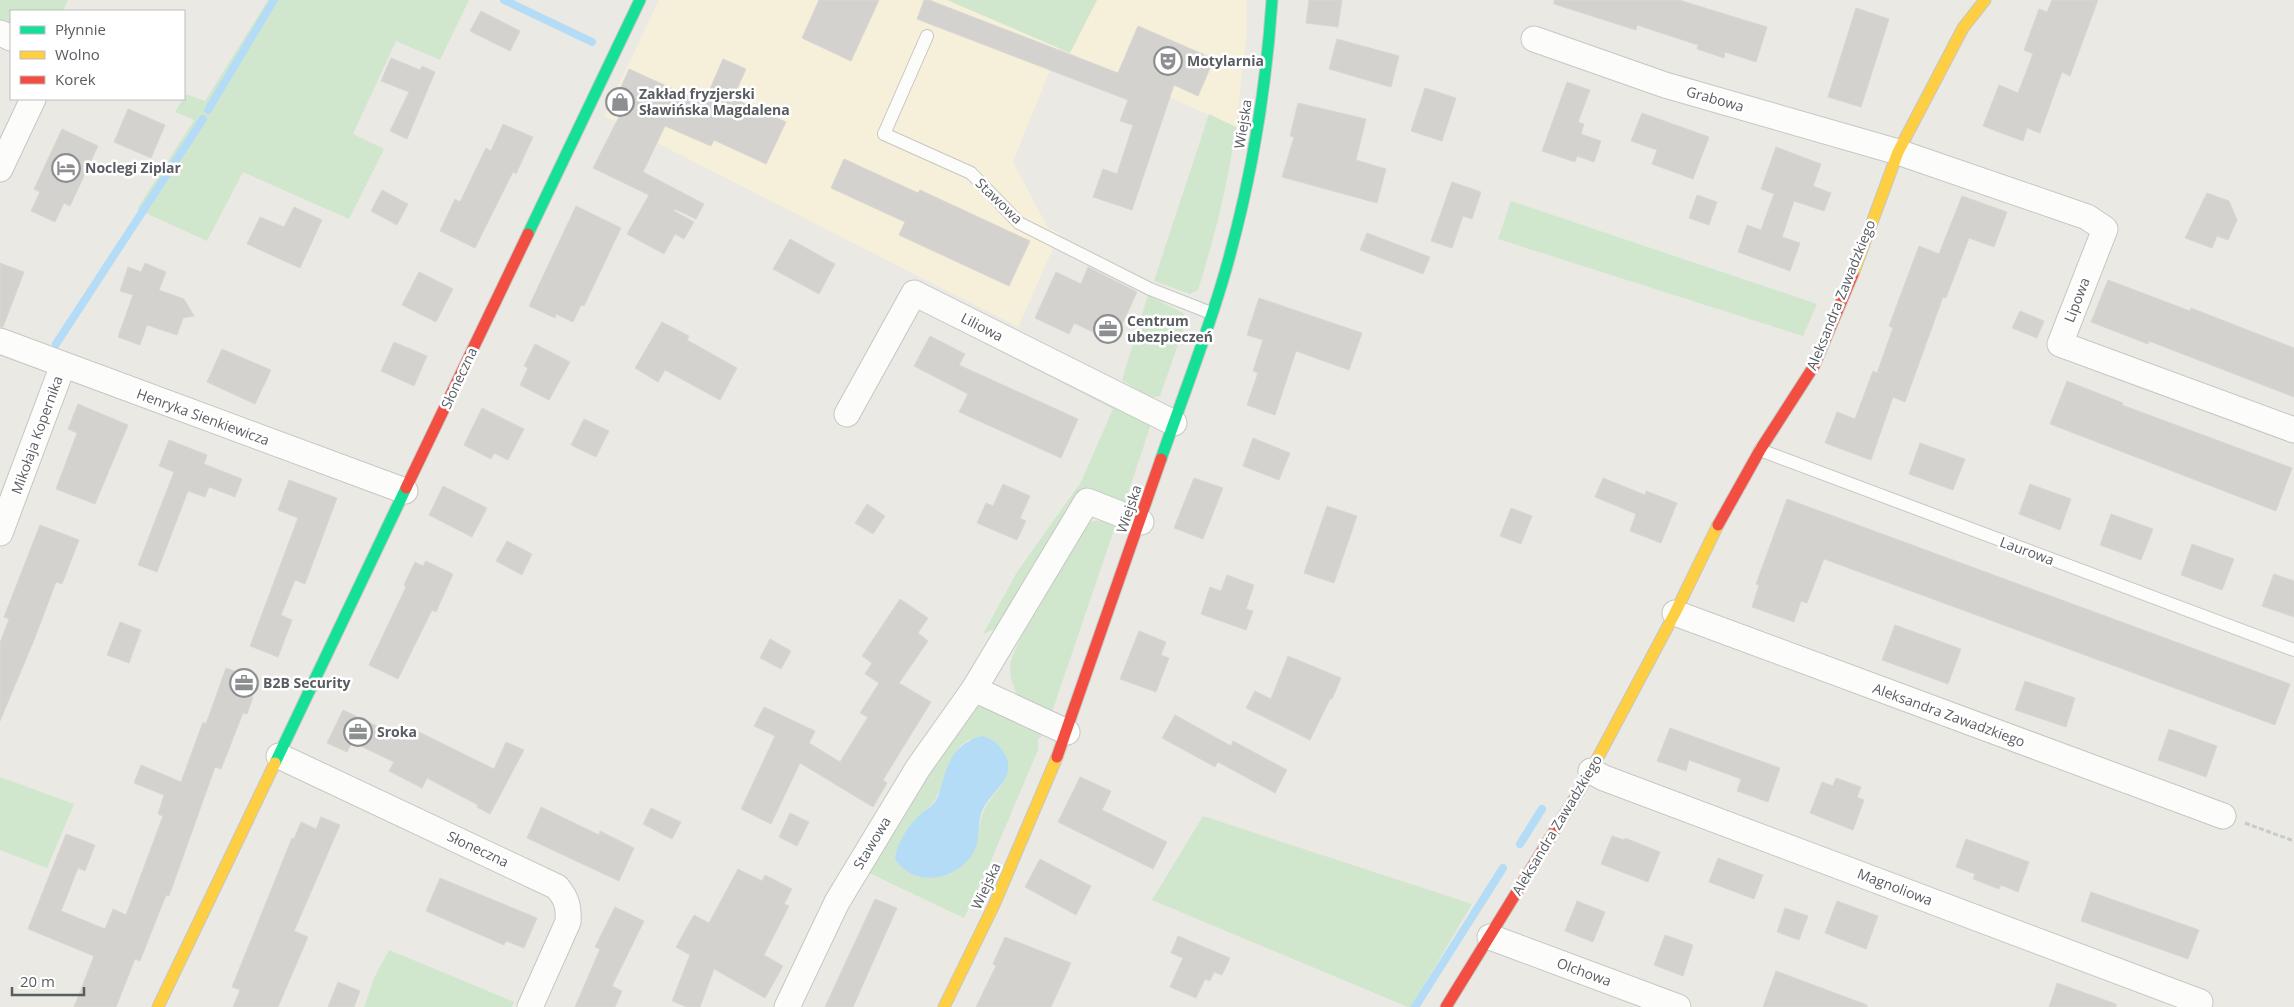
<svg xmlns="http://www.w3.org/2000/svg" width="2294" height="1007" font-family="'Open Sans',sans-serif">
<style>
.commercial{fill:#f6efda}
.green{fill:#d1e7cd;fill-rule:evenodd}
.water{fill:#b5dcf7}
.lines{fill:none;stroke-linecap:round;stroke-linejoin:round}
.stream{stroke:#b5dcf7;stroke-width:8}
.building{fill:#d3d2ce;stroke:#d9d7d2}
.lane-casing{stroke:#c6c6c4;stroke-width:14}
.street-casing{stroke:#c6c6c4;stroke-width:27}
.fast-casing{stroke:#c6c7c5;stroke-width:13}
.slow-casing{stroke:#c6c7c5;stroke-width:13}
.jam-casing{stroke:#c6c7c5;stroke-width:13}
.path{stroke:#c6ccc9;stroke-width:3;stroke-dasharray:5 2.5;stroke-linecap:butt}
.lane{stroke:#fcfcfb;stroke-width:12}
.street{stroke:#fcfcfb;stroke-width:25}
.fast{stroke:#16e098;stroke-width:11}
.slow{stroke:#ffcf43;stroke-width:11}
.jam{stroke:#f24e42;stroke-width:11}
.labels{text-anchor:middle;stroke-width:5;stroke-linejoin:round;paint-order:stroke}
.poi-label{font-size:14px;font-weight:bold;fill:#595d62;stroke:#fff;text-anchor:start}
.street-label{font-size:14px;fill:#595d62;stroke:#fff}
</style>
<rect width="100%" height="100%" fill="#eae9e3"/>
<g class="commercial">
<path d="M 659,0 L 947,0 L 1059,48 L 1013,162 L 1048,228 L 1060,233 L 1018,327 L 604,116 Z"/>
<path d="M 1097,0 L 1247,0 L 1246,41 L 1236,127 L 1070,53 Z"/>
</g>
<g class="green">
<path d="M 0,0 L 68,0 L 63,11 L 11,11 L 11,26 L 0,21 Z"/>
<path d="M 268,0 L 469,0 L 440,60 L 396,41 L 353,134 L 384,149 L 349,219 L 243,172 L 207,241 L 137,209 L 194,120 L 175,112 L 186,94 L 205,101 Z"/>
<path d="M 947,0 L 1097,0 L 1070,53 Z"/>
<path d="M 1209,114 L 1236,127 C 1228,183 1215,236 1198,290 L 1190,294 L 1154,281 Z"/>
<path d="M 1511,201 L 1817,304 L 1803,336 L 1498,239 Z"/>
<path d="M 1148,295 L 1183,313 L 1187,319 L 1160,396 L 1150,398 L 1122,380 Z"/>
<path d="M 924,312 L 936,313 L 1151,424 L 1124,505 L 1088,490 L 999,627 L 983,634 L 1017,572 L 1081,482 L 1113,409 Z"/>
<path d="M 1108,518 L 1118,518 L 1052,712 L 1029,702 L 1016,693 L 1011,678 L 1010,663 L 1025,626 L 1086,523 Z"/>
<path d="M 984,705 L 1037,730 L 1042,736 L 1038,739 L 1038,750 L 990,863 L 964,918 L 865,871 L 895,818 L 975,708 ZM 970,739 L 1002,785 C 983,807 981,812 978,841 L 924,811 C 949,795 942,753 970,739 Z"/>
<path d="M 0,777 L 74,804 L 47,868 L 0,850 Z"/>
<path d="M 1203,816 L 1472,904 L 1411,1007 L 1408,1007 L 1152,900 Z"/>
<path d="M 389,950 L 514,1002 L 512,1007 L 364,1007 L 375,976 Z"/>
</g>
<path class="water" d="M 982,736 C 992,739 997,742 1003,751 C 1021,779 988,791 981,814 C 977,828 981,842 972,855 C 954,881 914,888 895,859 C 898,840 909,824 924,811 C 927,809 931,807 933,804 C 939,798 940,791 942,783 C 949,759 956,743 982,736 Z"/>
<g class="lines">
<g class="stream">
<path d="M 504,0 L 592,42"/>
<path d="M 208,110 L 274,0"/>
<path d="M 56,344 L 203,119"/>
<path d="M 1520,844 L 1542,809"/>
<path d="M 1415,1007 L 1503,868"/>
</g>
</g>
<g class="building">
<path d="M 819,0 L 879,0 L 851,61 L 802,38 Z"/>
<path d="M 924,0 L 929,0 L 1118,73 L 1138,26 L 1214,59 L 1198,96 L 1174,85 L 1132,210 L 1093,197 L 1103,169 L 1117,174 L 1133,125 L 1120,121 L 1128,100 L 917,19 Z"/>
<path d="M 1309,0 L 1342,0 L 1338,27 L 1306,23 Z"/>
<path d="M 1554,0 L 1679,0 L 1767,27 L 1756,62 L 1725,52 L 1724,58 L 1697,49 L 1698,45 L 1637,25 L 1636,30 L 1554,4 Z"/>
<path d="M 2052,0 L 2098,0 L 2070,76 L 2062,72 L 2040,133 L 2027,128 L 2023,141 L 1983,126 L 1999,85 L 2018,93 L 2033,54 L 2024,50 L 2039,9 L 2047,12 Z"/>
<path d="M 1856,8 L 1889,19 L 1861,107 L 1828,97 Z"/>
<path d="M 481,11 L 520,31 L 510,51 L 470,31 Z"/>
<path d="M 1337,39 L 1399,56 L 1391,87 L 1329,69 Z"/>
<path d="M 391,58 L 420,70 L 422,66 L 435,72 L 407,139 L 390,131 L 409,92 L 381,81 Z"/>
<path d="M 723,59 L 746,69 L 733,98 L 786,122 L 766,164 L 714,140 L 711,146 L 665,126 L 643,172 L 704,204 L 696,219 L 675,209 L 674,211 L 694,222 L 684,239 L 675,234 L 664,254 L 627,234 L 649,195 L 593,168 L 624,107 L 614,103 L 629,69 L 704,103 Z"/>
<path d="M 1567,82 L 1590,90 L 1578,122 L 1584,124 L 1581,134 L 1601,141 L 1594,162 L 1577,156 L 1575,162 L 1542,151 Z"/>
<path d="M 1425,88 L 1456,98 L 1442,141 L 1411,131 Z"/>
<path d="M 1298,103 L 1366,119 L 1356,160 L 1386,169 L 1377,203 L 1282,177 L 1294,137 L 1290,136 Z"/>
<path d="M 128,109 L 165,125 L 151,158 L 114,142 Z"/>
<path d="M 1642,113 L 1709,137 L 1693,179 L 1652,164 L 1657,150 L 1631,141 Z"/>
<path d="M 503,124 L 533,137 L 516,174 L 513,172 L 475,248 L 440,231 L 455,199 L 460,202 L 486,148 L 491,151 Z"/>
<path d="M 62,129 L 98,146 L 70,206 L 64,203 L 55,222 L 31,211 L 40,192 L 34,189 Z"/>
<path d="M 1776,147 L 1821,164 L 1813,186 L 1831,193 L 1824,211 L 1794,201 L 1782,237 L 1800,243 L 1790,271 L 1738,252 L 1747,225 L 1761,230 L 1774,194 L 1761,189 Z"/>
<path d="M 844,159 L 918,193 L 920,190 L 1030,241 L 1009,286 L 899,235 L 905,222 L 831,188 Z"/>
<path d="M 1452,182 L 1481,192 L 1472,219 L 1463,216 L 1452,248 L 1431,241 Z"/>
<path d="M 382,190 L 408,204 L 397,225 L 371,211 Z"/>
<path d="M 2207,193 L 2229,201 L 2237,220 L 2228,240 L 2217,236 L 2212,248 L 2185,238 Z"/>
<path d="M 1697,195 L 1717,202 L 1709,225 L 1689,218 Z"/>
<path d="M 1962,196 L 2007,212 L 1994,247 L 1969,238 L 1946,298 L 1943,297 L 1905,402 L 1893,397 L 1871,460 L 1825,443 L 1837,412 L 1855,419 L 1873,371 L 1877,373 L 1893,328 L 1889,326 L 1919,246 L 1939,254 Z"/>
<path d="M 576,206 L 621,228 L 584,306 L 581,305 L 573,322 L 556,314 L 555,318 L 529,306 Z"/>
<path d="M 294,207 L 322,220 L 300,268 L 247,244 L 260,217 L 284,227 Z"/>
<path d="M 1367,233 L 1430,257 L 1423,274 L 1360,250 Z"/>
<path d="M 790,239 L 835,264 L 819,294 L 773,269 Z"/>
<path d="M 0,263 L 24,272 L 3,327 L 0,327 Z"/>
<path d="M 145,263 L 166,272 L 159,290 L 184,299 L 194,316 L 183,318 L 177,335 L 147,325 L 140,345 L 118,337 L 133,295 L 120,291 L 128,267 L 141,272 Z"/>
<path d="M 1088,267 L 1137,292 L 1114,342 L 1074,323 L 1069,334 L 1035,318 L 1056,272 L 1081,284 Z"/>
<path d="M 419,272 L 453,289 L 436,322 L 402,305 Z"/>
<path d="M 2108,280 L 2190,311 L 2191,308 L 2294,348 L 2294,397 L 2149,341 L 2148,344 L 2091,322 Z"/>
<path d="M 1259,298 L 1362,333 L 1349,370 L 1296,351 L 1275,415 L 1247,405 L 1258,373 L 1253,371 L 1263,340 L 1247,335 Z"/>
<path d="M 2020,311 L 2044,321 L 2037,338 L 2012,328 Z"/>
<path d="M 662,322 L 689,336 L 687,340 L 737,368 L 720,400 L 665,370 L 658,382 L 635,368 Z"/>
<path d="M 930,336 L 965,354 L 959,365 L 1078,419 L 1061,458 L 959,412 L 968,394 L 914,366 Z"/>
<path d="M 394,342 L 427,356 L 414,386 L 381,371 Z"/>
<path d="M 535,344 L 570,362 L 549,400 L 520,385 L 528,368 L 524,366 Z"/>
<path d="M 222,349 L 271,370 L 255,404 L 207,382 Z"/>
<path d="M 2067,381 L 2123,403 L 2122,405 L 2292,468 L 2276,511 L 2050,424 Z"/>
<path d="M 78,404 L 128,425 L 95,504 L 56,489 L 77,433 L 68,429 Z"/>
<path d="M 482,408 L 524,429 L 508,460 L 494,453 L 491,459 L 464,445 Z"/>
<path d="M 584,419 L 609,431 L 596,457 L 571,445 Z"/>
<path d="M 1253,438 L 1290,453 L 1279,480 L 1243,466 Z"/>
<path d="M 169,440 L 207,455 L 204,464 L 242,479 L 235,497 L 209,487 L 205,497 L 188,491 L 157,572 L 138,565 L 174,472 L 159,466 Z"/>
<path d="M 1920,443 L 1965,459 L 1953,490 L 1909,474 Z"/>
<path d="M 1194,478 L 1223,488 L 1203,539 L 1174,528 Z"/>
<path d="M 1603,478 L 1645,495 L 1646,491 L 1677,503 L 1661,543 L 1630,531 L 1636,514 L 1595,497 Z"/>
<path d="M 289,480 L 337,498 L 305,584 L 295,580 L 281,615 L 292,620 L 278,657 L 250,646 L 298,518 L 278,510 Z"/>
<path d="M 1003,484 L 1030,496 L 1020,518 L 1026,521 L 1017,540 L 977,523 L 986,503 L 993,506 Z"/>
<path d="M 2030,484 L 2071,499 L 2060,530 L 2019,514 Z"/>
<path d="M 443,486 L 487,508 L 472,537 L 429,515 Z"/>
<path d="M 1787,499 L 2290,684 L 2275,725 L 1824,559 L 1807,603 L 1801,601 L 1794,622 L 1752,607 L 1759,585 L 1756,584 Z"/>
<path d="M 867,504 L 885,516 L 873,534 L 855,523 Z"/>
<path d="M 1327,506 L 1357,516 L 1334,583 L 1304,573 Z"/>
<path d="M 1511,508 L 1532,516 L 1521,544 L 1500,536 Z"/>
<path d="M 2111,514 L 2153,529 L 2141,560 L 2100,545 Z"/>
<path d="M 40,525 L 79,540 L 62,584 L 56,582 L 34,640 L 0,721 L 0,643 L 9,619 L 4,617 Z"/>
<path d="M 507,541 L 532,554 L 522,575 L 496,561 Z"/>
<path d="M 2192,544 L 2234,559 L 2222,590 L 2181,575 Z"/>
<path d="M 426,561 L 453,574 L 436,612 L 432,610 L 398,679 L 369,665 L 406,587 L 404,585 L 415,562 L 423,566 Z"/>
<path d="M 2274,574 L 2294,581 L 2294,617 L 2262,606 Z"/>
<path d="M 1227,575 L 1254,585 L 1246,609 L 1253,611 L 1246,630 L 1201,614 L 1210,587 L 1221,591 Z"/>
<path d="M 900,599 L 928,618 L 918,633 L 928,641 L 899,683 L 931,702 L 883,780 L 887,783 L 873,807 L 800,763 L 771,824 L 741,809 L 775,736 L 754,726 L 764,707 L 815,731 L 809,743 L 840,762 L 868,717 L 860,713 L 879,683 L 865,674 L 872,663 L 862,656 Z"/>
<path d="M 120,622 L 141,630 L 129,663 L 107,655 Z"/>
<path d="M 1895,625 L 1961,649 L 1948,684 L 1882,660 Z"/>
<path d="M 1139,631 L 1166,642 L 1161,655 L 1169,658 L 1156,692 L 1120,679 Z"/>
<path d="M 770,639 L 791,651 L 781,669 L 760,658 Z"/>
<path d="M 1288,656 L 1341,678 L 1332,699 L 1330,699 L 1310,740 L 1246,708 L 1255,691 L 1271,699 Z"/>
<path d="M 226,668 L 252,677 L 247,689 L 253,691 L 251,697 L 253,697 L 247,714 L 243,713 L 221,769 L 215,767 L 169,896 L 166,895 L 140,961 L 135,959 L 116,1007 L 74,1007 L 94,956 L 28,929 L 66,834 L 95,845 L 85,871 L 78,868 L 61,911 L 105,929 L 113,909 L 126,915 L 163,816 L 158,814 L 164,795 L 134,783 L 141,765 L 181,782 L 203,722 L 206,724 Z"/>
<path d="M 2025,681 L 2075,698 L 2066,727 L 2015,710 Z"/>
<path d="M 343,710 L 405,739 L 411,728 L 494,769 L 506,742 L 524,750 L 490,814 L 477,807 L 478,805 L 427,778 L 422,788 L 389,771 L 394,762 L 352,742 L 347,752 L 327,743 Z"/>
<path d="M 1175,715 L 1231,746 L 1233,741 L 1287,770 L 1275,793 L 1218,762 L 1215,767 L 1162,738 Z"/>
<path d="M 1670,728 L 1780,768 L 1768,802 L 1737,791 L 1741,779 L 1689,760 L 1686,771 L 1657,761 Z"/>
<path d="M 2169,729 L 2217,746 L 2206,777 L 2158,760 Z"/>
<path d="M 1080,777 L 1111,791 L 1102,810 L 1167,842 L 1153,869 L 1058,822 Z"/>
<path d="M 1836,778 L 1861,787 L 1857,797 L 1864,800 L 1853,830 L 1810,813 L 1822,782 L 1833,786 Z"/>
<path d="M 541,807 L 599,835 L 600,831 L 634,848 L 619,881 L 527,838 Z"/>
<path d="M 651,808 L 681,822 L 672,839 L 643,824 Z"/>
<path d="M 790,813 L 809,822 L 797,846 L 779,837 Z"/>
<path d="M 321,817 L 340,825 L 294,931 L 308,937 L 278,1007 L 233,1007 L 240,990 L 232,987 L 292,838 L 294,839 L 301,822 L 316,829 Z"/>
<path d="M 1612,836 L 1624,840 L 1625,838 L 1660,852 L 1648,882 L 1601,864 Z"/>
<path d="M 1966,839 L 2029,862 L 2018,892 L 2001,885 L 1999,889 L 1973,879 L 1975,874 L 1956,867 Z"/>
<path d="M 1718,858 L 1763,875 L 1754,899 L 1709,882 Z"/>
<path d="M 1040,859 L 1091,886 L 1076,915 L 1025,887 Z"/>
<path d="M 738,869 L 762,881 L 765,875 L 792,889 L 784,904 L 789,906 L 764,955 L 783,966 L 765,998 L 714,969 L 700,1007 L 687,1007 L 672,1001 L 690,955 L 676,947 L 694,915 L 709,923 Z"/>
<path d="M 440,878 L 537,918 L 524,948 L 506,941 L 504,945 L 426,911 Z"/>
<path d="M 2091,892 L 2199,930 L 2188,959 L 2081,921 Z"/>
<path d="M 875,899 L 897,908 L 853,1007 L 825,1007 Z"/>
<path d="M 1577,901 L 1605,912 L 1593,942 L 1565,931 Z"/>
<path d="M 1837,901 L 1878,916 L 1866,949 L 1825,933 Z"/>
<path d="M 615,907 L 644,921 L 612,986 L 622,991 L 615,1007 L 575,1007 L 600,949 L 595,947 Z"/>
<path d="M 1785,908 L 1808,916 L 1799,940 L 1777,932 Z"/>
<path d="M 1665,935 L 1693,945 L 1683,976 L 1654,965 Z"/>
<path d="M 1178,936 L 1230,958 L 1222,975 L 1214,972 L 1210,981 L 1205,979 L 1196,998 L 1170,987 L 1183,958 L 1171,953 Z"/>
<path d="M 1005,937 L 1071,963 L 1051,1007 L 976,1007 L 996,966 L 993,964 Z"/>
<path d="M 1776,971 L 1867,1005 L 1867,1007 L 1763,1007 Z"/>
<path d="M 338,982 L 360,991 L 354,1007 L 328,1007 Z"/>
<path d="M 2057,983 L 2116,1004 L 2116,1007 L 2049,1007 Z"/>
</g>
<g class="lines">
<defs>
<g id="lane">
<path d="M 927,36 L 884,134 L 971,173 L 1019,223 L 1150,289 L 1211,313"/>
<path d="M 1760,450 L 2294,650"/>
</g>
<g id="street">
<path d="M 0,33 L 11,38"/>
<path d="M 1534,39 L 1665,85 L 1898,152 L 2087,217 L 2105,229 L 2060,344 L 2294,430"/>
<path d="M 0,169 L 33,99"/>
<path d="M 0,341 L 405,491"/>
<path d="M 847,414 L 914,293 L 1174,423"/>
<path d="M 0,533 L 63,365"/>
<path d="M 1675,613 L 2223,816"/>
<path d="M 974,689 L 1087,501 L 1141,522"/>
<path d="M 279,756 L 557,887 C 567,899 569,907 568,922 L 530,1007"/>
<path d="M 1591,771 L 1604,778 L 2200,1002 L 2198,1007"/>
<path d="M 1490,937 L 1678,1007"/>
<path d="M 787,1007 L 837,902 L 918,768 L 974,689 L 1067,732"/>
</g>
<g id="fast">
<path d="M 528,234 L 640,0"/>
<path d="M 1161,459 C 1183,396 1208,333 1226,269 C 1251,181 1266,91 1272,0"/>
<path d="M 275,763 L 406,488"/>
</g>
<g id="slow">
<path d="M 1853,274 L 1898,152 L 1963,28 L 1985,0"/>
<path d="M 1587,778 L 1675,613 L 1718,525"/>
<path d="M 158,1007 L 275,763"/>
<path d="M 944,1007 L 994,905 L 1057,757"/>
</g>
<g id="jam">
<path d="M 406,488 L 528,234"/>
<path d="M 1718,525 L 1760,450 L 1814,366 L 1853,274"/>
<path d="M 1057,757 L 1161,459"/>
<path d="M 1446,1007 L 1587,778"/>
</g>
</defs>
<use href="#lane" class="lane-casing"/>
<use href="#street" class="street-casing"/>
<use href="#fast" class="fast-casing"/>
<use href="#slow" class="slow-casing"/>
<use href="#jam" class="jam-casing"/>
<path class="path" d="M 2245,823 L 2294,841"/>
<use href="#lane" class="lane"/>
<use href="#street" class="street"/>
<use href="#fast" class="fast"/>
<use href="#slow" class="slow"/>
<use href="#jam" class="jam"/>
</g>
<defs>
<symbol id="theatre-ring" viewBox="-11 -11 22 22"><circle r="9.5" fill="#fff" stroke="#8c8e8f" stroke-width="1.5"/><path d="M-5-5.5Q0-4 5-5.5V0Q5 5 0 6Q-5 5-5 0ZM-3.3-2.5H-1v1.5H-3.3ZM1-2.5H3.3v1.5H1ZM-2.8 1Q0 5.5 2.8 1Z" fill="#8c8e8f"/></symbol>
<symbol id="shop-ring" viewBox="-11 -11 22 22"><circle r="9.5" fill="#fff" stroke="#8c8e8f" stroke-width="1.5"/><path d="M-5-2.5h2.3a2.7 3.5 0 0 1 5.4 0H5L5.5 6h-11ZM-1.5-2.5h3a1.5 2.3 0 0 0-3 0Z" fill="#8c8e8f"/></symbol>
<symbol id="hotel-ring" viewBox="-11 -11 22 22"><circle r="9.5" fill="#fff" stroke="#8c8e8f" stroke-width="1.5"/><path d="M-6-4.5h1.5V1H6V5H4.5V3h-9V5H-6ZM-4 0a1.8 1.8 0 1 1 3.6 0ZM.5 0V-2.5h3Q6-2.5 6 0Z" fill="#8c8e8f"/></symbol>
<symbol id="office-ring" viewBox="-11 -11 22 22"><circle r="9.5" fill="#fff" stroke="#8c8e8f" stroke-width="1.5"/><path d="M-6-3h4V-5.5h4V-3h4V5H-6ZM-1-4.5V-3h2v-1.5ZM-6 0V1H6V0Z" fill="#8c8e8f"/></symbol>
</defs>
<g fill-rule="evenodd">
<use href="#theatre-ring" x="1152" y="45" width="32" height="32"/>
<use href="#shop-ring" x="604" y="86" width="32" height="32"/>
<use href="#hotel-ring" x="50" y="152" width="32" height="32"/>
<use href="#office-ring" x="1092" y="313" width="32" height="32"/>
<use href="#office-ring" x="228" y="667" width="32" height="32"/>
<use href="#office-ring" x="342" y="716" width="32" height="32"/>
</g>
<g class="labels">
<g class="poi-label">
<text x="1187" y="66">Motylarnia</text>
<text x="639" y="99">Zakład fryzjerski<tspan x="639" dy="16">Sławińska Magdalena</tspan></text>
<text x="85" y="173">Noclegi Ziplar</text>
<text x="1127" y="326">Centrum<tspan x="1127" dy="16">ubezpieczeń</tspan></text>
<text x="263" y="688">B2B Security</text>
<text x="377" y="737">Sroka</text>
</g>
<g class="street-label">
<text transform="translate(1715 99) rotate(16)" y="5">Grabowa</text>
<text transform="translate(1243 124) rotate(-81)" y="5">Wiejska</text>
<text transform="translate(999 201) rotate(44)" y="5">Stawowa</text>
<text transform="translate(1841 295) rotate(-68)" y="5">Aleksandra Zawadzkiego</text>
<text transform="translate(2077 300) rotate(-69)" y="5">Lipowa</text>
<text transform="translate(982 327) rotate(27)" y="5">Liliowa</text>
<text transform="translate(459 378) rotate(-65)" y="5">Słoneczna</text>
<text transform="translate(203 417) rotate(20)" y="5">Henryka Sienkiewicza</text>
<text transform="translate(37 435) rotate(-70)" y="5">Mikołaja Kopernika</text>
<text transform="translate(1129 509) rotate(-71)" y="5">Wiejska</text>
<text transform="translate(2027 551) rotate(20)" y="5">Laurowa</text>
<text transform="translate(1949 715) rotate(20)" y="5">Aleksandra Zawadzkiego</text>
<text transform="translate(1557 825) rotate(-59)" y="5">Aleksandra Zawadzkiego</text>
<text transform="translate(872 843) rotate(-59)" y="5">Stawowa</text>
<text transform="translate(478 849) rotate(25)" y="5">Słoneczna</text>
<text transform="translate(986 886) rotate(-65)" y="5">Wiejska</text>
<text transform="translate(1895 887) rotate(21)" y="5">Magnoliowa</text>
<text transform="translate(1584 972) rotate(20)" y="5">Olchowa</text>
</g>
</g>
<rect x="10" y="10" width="175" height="90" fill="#ffffff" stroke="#bdbec0"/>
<rect x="20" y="26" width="25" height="8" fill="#16e098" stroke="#bdbec0"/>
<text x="55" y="35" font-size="15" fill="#595d62">Płynnie</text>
<rect x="20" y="51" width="25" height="8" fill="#ffcf43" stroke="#bdbec0"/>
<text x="55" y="60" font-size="15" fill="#595d62">Wolno</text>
<rect x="20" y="76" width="25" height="8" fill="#f24e42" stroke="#bdbec0"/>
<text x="55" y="85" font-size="15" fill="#595d62">Korek</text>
<path d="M12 987v8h72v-8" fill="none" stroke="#595d62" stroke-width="2.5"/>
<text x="20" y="987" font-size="15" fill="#595d62" stroke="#ffffff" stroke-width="4" paint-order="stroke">20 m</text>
</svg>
